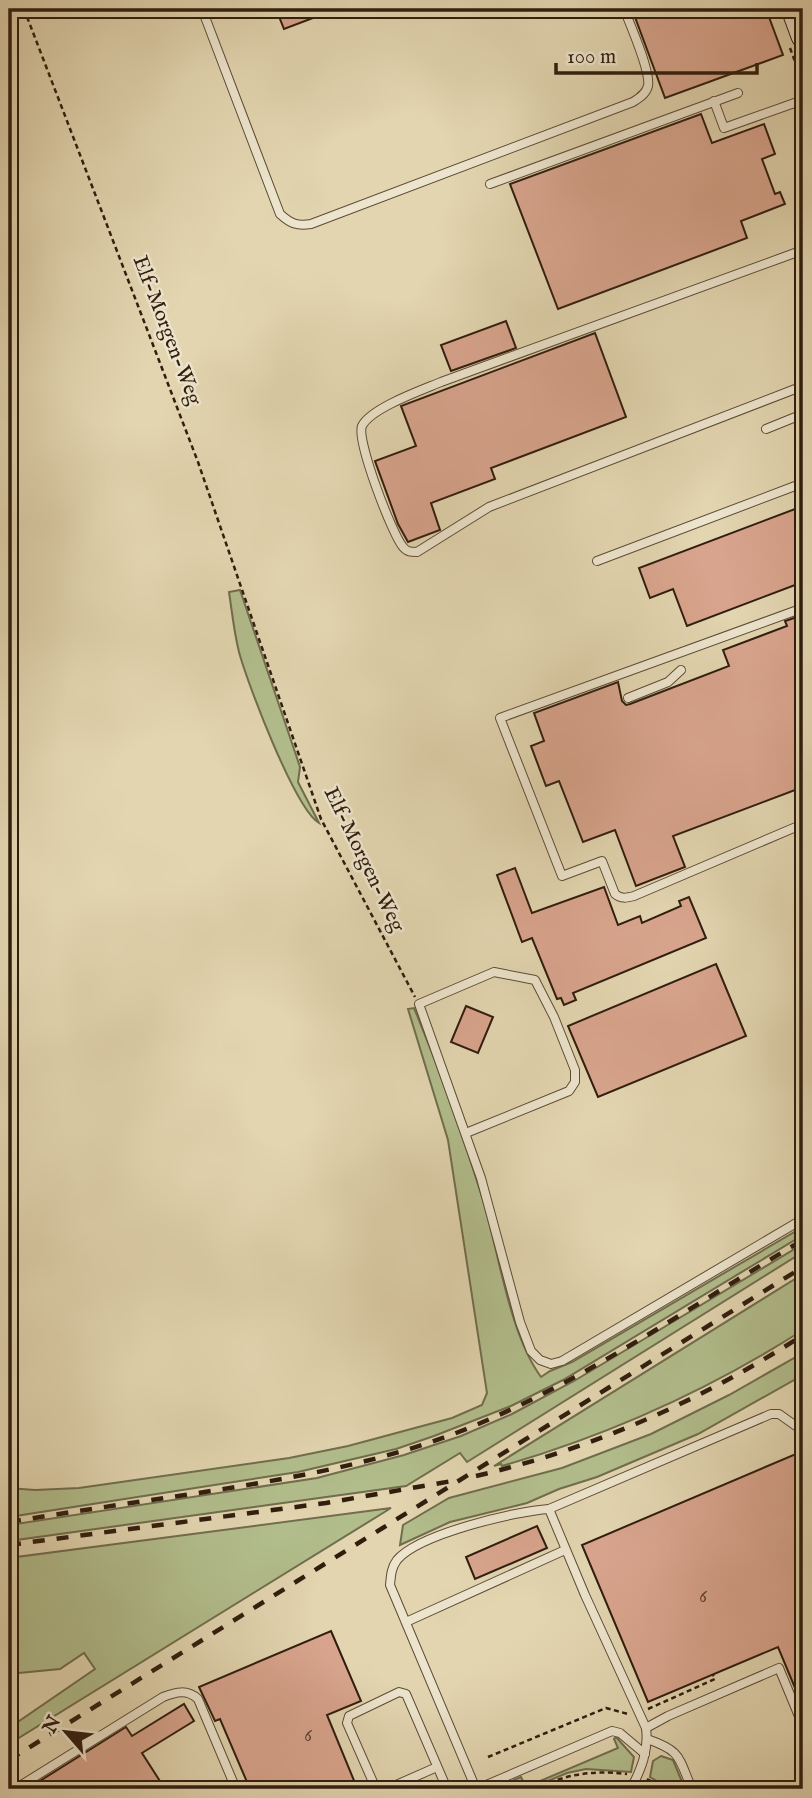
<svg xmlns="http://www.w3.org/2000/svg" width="812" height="1798" font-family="'IM FELL English',serif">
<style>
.green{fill:#b2bd8c;stroke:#716d4d;stroke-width:2}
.building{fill:#d8a48d;stroke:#301d0e;stroke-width:2}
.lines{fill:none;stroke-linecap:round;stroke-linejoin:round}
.service-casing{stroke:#5c4b36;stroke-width:10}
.secondary-casing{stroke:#301d0e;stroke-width:25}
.path{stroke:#301d0e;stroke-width:2.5;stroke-dasharray:5 3.5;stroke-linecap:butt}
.service{stroke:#ece4cc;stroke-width:8}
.secondary{stroke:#ece4cc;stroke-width:23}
.rail{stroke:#301d0e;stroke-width:4.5;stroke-dasharray:12 12;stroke-linecap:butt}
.labels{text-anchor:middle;stroke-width:5;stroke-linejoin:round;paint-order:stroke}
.number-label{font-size:18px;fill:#5a3f2e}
.street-label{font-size:21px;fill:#301d0e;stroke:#ece4cc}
</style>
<rect width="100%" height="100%" fill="#e2d5b0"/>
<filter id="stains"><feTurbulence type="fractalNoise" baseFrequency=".00286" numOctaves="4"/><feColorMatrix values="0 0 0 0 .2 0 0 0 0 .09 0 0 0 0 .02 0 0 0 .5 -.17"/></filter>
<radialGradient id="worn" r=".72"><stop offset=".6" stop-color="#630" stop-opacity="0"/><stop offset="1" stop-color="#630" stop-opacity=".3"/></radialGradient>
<g class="green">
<path d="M 240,590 L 296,755 L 300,767 L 298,782 L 319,823 C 295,809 247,682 239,652 C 234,632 232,612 229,592 Z"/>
<path d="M 414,1008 C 440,1070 463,1135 483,1200 C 499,1253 509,1333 541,1377 L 550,1371 L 572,1362 L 803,1227 L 803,1235 L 563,1380 L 511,1406 L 434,1436 L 396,1449 L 298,1472 L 9,1517 L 9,1488 L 35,1490 L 79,1488 L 289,1458 L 348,1446 L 452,1418 L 482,1405 L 487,1393 L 448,1140 L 408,1009 Z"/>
<path d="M 803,1244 L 803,1252 L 467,1462 L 460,1453 L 406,1486 L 9,1541 L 9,1525 L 317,1478 L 404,1455 L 461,1436 L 512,1414 L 574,1381 Z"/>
<path d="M 803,1274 L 803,1330 C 709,1390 609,1435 502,1466 L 501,1464 L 494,1466 Z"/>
<path d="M 803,1353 L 803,1375 L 698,1434 L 597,1477 L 559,1489 L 527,1503 L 450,1522 L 400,1545 L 403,1525 L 449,1498 L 562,1468 L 651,1434 L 729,1395 Z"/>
<path d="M 391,1508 L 9,1744 L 9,1728 L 95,1669 L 84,1653 L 60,1669 L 9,1674 L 9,1558 Z"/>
<path d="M 616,1737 L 634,1757 L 631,1772 L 586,1769 L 567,1773 L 529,1789 L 505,1789 C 506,1782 514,1780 521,1777 L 526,1787 L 618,1748 L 614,1739 Z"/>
<path d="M 661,1756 L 673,1760 L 685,1789 L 670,1789 L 650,1777 L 653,1761 Z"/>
</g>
<g class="building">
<path d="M 276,9 L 334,9 L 334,10 L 284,29 Z"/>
<path d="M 632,9 L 766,9 L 783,55 L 665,98 Z"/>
<path d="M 701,114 L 712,143 L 764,124 L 775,154 L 762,159 L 775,194 L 780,192 L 785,204 L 741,221 L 747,238 L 558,309 L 510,184 Z"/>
<path d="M 506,321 L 516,348 L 451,371 L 441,345 Z"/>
<path d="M 595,333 L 626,417 L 491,468 L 495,479 L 431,503 L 440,530 L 408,542 L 398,524 L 375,461 L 416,446 L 401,406 Z"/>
<path d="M 803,506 L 803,582 L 687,626 L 673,589 L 650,598 L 639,568 Z"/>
<path d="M 803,615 L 803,787 L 673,836 L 685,867 L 636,886 L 615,830 L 583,842 L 559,781 L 546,786 L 531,746 L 544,741 L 534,713 L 618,682 L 622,701 L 626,705 L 630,704 L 729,666 L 723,650 L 787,626 L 785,621 Z"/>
<path d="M 515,868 L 532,913 L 604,887 L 618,925 L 640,916 L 642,923 L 681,906 L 679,901 L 689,897 L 706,938 L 573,993 L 576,1000 L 564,1005 L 561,998 L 557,999 L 532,938 L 522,942 L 497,875 Z"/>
<path d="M 716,964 L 746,1036 L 598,1097 L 568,1026 Z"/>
<path d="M 466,1006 L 493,1017 L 478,1053 L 451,1042 Z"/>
<path d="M 803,1451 L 803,1707 L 778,1647 L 648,1702 L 582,1545 Z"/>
<path d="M 537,1526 L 547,1548 L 475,1579 L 466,1557 Z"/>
<path d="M 331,1631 L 361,1701 L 327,1715 L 355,1783 L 340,1789 L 250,1789 L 220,1719 L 215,1721 L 199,1687 Z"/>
<path d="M 184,1704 L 194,1721 L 142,1753 L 165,1789 L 27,1789 L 126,1727 L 132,1736 Z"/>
</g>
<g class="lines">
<defs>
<g id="service">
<path d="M 202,9 L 280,214 C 291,224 297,226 311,224 L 633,102 C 639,98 646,94 648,86 C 651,72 630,24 624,9"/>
<path d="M 714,101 L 724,128 L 803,100"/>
<path d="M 490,184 L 738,93"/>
<path d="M 803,250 L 441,382 C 422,390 371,408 362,426 C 356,440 392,534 403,547 C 407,552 411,552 417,552 L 489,507 L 803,386"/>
<path d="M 766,429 L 803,414"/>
<path d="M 597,561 L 803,483"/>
<path d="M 803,608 L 500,718 L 562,876 L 602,861 L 615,894 C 621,899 626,898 634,896 L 803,824"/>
<path d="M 628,698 L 668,682 L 681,670"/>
<path d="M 466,1133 L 569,1091 L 575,1082 L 575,1070 L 554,1017 L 535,980 L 494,972 L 419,1004 L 481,1178 L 520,1322 L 531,1351 L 540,1360 L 551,1364 L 562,1361 L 803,1219"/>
<path d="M 803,1390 L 803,1399"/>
<path d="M 549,1509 L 585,1595 L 646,1728 C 649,1751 641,1769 631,1789"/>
<path d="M 406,1622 L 565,1550"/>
<path d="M 646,1728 L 668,1716 L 779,1668 L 803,1726"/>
<path d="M 647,1739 C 682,1751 678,1757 692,1789"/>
<path d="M 15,1789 L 163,1697 C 176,1692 187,1689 198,1699 L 236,1789"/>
<path d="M 376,1789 L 347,1723 L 349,1716 L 399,1692 L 406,1694 L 447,1789"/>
<path d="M 387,1789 L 437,1767"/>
<path d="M 476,1789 L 390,1585 C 391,1576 391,1568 397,1560 C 419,1534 516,1511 549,1509 L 771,1414 L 779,1414 L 803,1431"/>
<path d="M 477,1789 L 612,1731 L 620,1733 L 645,1754"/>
</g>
<path id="secondary" d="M 793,9 L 803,36"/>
</defs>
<use href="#service" class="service-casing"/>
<use href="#secondary" class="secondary-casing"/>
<g class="path">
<path d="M 24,9 L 198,462 L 321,819 L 415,997"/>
<path d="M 790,48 L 803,83"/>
<path d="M 648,1709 L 715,1679 L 713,1675"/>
<path d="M 488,1757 L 606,1708 L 628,1714"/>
<path d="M 647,1779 L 665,1789"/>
<path d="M 534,1789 C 568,1774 590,1770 627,1774"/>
</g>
<use href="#service" class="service"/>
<use href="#secondary" class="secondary"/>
<g class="rail">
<path d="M 476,1476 C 592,1449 703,1400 803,1335"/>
<path d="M 9,1522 C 70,1512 131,1503 192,1494 C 280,1480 367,1466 451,1435 C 577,1387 687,1308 803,1240"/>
<path d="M 9,1545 L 326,1503 L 452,1481"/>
<path d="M 9,1760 L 803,1267"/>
</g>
</g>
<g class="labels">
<g class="number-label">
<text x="703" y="1602">6</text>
<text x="308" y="1741">6</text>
</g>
<g class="street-label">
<text transform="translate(168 330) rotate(69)" y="7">Elf-Morgen-Weg</text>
<text transform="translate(365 859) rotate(64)" y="7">Elf-Morgen-Weg</text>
</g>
</g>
<rect width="812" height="1798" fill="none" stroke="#e2d5b0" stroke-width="35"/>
<rect x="10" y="10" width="791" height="1777" fill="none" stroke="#301d0e" stroke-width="3.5"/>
<rect x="18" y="18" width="777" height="1763" fill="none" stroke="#301d0e" stroke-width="2"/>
<g transform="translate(66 1732) rotate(298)" stroke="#ece4cc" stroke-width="5" paint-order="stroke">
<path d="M0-5L12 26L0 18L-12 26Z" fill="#301d0e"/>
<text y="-10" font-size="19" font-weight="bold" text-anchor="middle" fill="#301d0e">N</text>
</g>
<path d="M556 63v10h201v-10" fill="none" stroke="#301d0e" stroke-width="3.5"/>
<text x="567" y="63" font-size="21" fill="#301d0e" stroke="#ece4cc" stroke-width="5" paint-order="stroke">100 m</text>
<rect width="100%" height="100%" filter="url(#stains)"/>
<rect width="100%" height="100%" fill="url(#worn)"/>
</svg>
